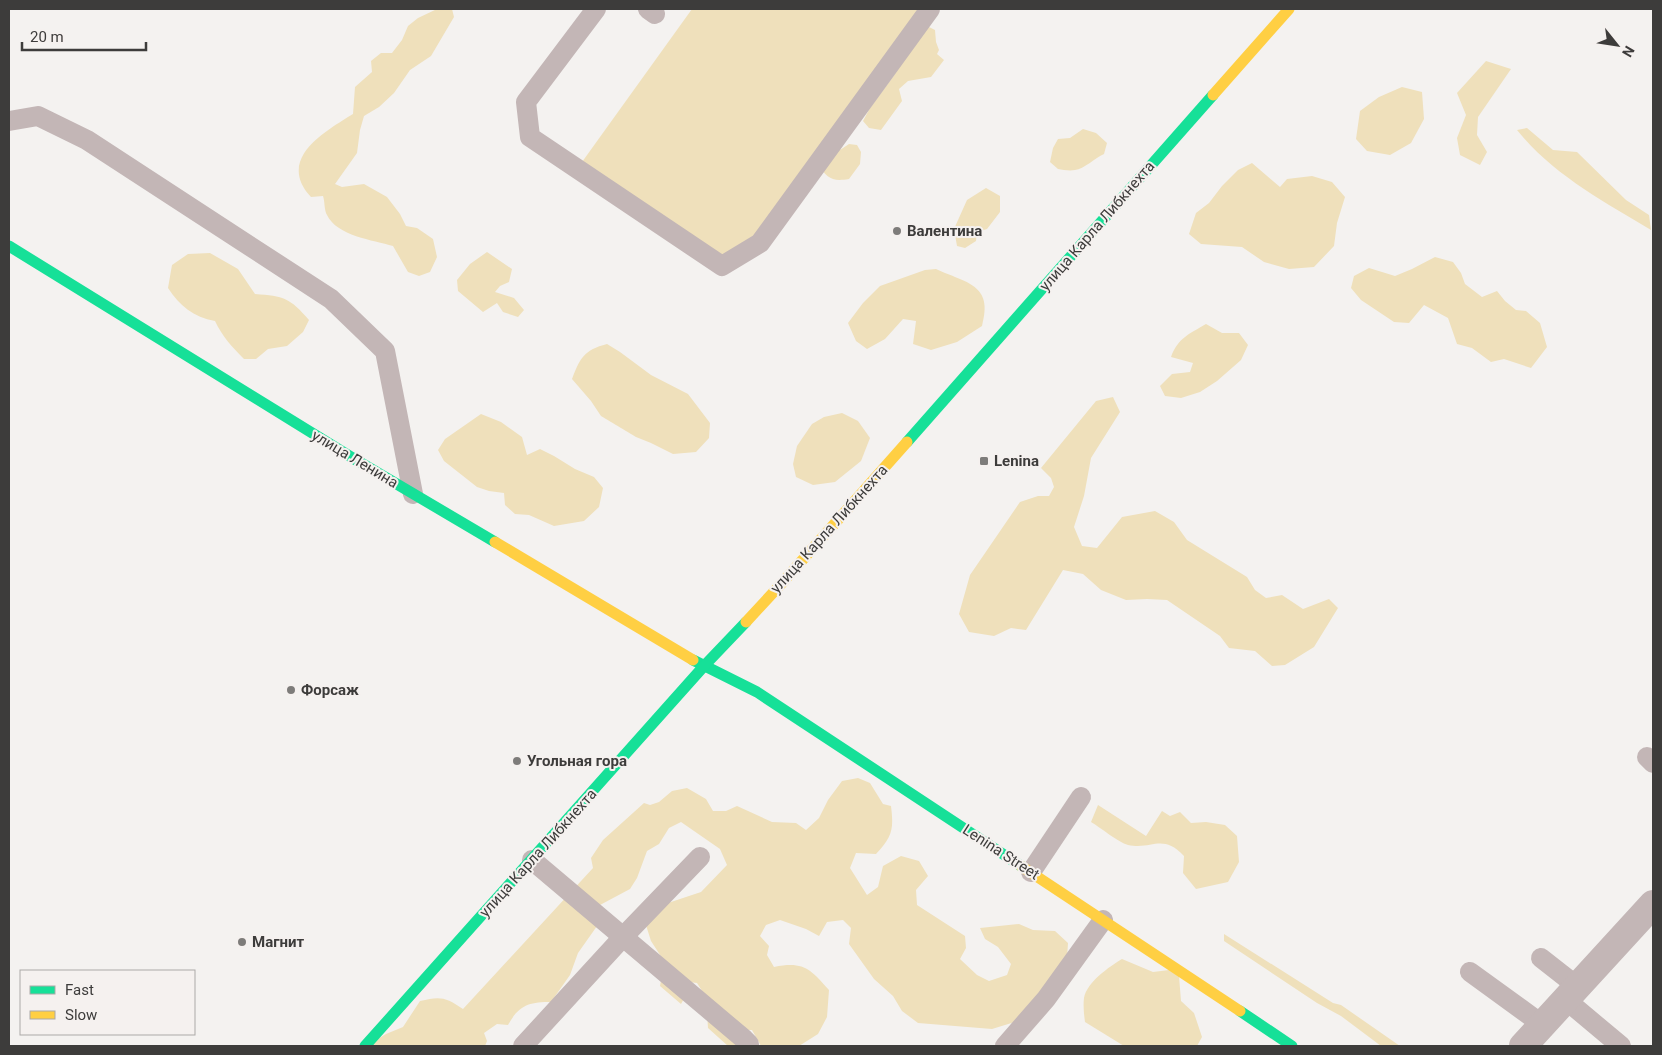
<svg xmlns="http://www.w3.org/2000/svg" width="1662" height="1055" font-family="Roboto,sans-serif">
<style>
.green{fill:#efe0bb}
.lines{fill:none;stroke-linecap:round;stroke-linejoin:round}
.lane{stroke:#c3b6b6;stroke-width:20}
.street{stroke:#c3b6b6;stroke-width:28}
.fast{stroke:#16e098;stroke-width:11}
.slow{stroke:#ffcf43;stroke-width:11}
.poi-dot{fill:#7d7c7a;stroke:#f5f1ef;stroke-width:2}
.labels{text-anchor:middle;stroke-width:4;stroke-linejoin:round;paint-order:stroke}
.street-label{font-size:15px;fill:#3d3c3b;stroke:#f5f1ef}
.poi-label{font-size:15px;font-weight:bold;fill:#3d3c3b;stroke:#f5f1ef;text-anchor:start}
</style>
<rect width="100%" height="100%" fill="#f4f2f0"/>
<g class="green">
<path d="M 437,9 L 452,9 L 454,17 L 431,56 L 410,70 L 394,93 L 379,107 L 364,116 L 360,130 L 357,153 L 335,184 L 342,187 L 364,184 L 387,197 L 400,214 L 406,226 L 417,228 L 433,239 L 437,257 L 430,272 L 419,276 L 408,272 L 393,246 C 373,240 337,236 327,215 C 324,210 325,202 323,196 L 311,197 C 276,159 324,132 353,114 L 355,87 L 372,72 L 371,61 L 381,53 L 392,53 L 402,40 L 408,26 L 418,18 Z"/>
<path d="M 692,9 L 930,9 L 927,26 L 935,30 L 936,42 L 939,50 L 937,54 L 944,60 L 931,77 L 908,81 L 899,89 L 902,101 L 881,130 L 869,128 L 863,121 L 870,108 L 895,74 L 894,65 L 840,150 L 849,144 L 857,145 L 861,152 L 860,164 L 849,179 C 831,182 828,178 817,164 L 760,243 L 722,266 L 577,169 Z"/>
<path d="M 1486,61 L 1511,69 L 1478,117 L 1477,135 L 1487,152 L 1480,165 L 1460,155 L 1457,138 L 1466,115 L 1457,93 Z"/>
<path d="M 1402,87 L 1422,92 L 1424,119 L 1411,143 L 1390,155 L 1367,151 L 1356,139 L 1360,111 L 1379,97 Z"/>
<path d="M 1527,128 L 1553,150 L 1577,152 L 1626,200 L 1649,215 L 1651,230 C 1604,202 1552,174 1517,130 Z"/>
<path d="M 1083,129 L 1096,133 L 1107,143 L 1104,154 C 1095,158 1084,169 1075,170 C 1070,171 1063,170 1058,169 L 1050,162 L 1053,148 L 1058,139 L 1070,138 Z"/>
<path d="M 1252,163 L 1280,187 L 1287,179 L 1312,176 L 1332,182 L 1345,197 L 1337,223 L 1334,246 L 1314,267 L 1289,269 L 1264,262 L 1242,247 L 1201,244 L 1189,234 L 1196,213 L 1209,203 L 1222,186 L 1238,170 Z"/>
<path d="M 986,188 L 1000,196 L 1000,212 L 987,229 L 977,232 L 976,241 L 965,248 L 957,246 L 954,229 L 967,200 Z"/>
<path d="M 487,252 L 512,269 L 509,282 L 500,286 L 495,292 L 514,298 L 524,310 L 518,317 L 503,312 L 497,303 L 483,312 L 458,291 L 457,280 L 470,264 Z"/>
<path d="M 210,253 L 238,269 L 255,294 C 284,296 290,298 309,320 L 303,332 L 287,346 L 268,349 L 256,359 L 244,359 C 232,347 222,336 215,321 C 193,317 180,306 168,288 L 172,265 L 188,254 Z"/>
<path d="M 1435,257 L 1453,262 L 1461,273 L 1465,284 L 1482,297 L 1497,291 L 1505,301 L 1516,310 L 1526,311 L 1540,323 L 1547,347 L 1531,368 L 1504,359 L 1491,362 L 1472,348 L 1457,344 L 1448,318 L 1424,305 L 1409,323 L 1394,322 L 1361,300 L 1351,288 L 1354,276 L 1369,268 L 1395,276 L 1412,269 Z"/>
<path d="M 936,269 C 966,283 994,284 982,326 L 957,342 L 931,350 L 913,344 L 916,321 L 903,319 L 885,339 L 867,349 L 856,341 L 848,323 L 863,303 L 880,286 L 925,270 Z"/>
<path d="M 1206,324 L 1222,333 L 1239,333 L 1248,345 L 1241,360 L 1217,381 L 1200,392 L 1181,398 L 1165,396 L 1160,386 L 1172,374 L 1190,372 L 1193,363 L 1171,357 C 1178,338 1189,334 1206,324 Z"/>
<path d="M 607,344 L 620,352 L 651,375 L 688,394 L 710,423 L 709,438 L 696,452 L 673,454 L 651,443 L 636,437 L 601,416 L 591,401 L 572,379 C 580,358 584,350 607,344 Z"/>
<path d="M 1113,397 L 1120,412 L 1091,458 L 1084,496 L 1074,527 L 1082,546 L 1097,548 L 1122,517 L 1155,511 L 1174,522 L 1187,540 L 1247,577 L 1255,590 L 1266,598 L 1282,595 L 1303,609 L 1329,599 L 1338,608 L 1314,647 L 1285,665 L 1272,666 L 1255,651 L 1229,648 L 1220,636 L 1167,600 L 1147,599 L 1126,600 L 1101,590 L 1083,574 L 1063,570 L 1026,630 L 1011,628 L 994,636 L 969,632 L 959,614 L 970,575 L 1020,502 L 1038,496 L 1049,496 L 1054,487 L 1051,478 L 1041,468 L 1096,401 Z"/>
<path d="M 842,413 L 858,421 L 870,438 L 861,461 L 835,482 L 813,485 L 796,477 L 793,464 L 797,446 L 812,424 L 824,417 Z"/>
<path d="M 481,414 L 501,422 L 522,437 L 527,455 L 540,449 L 554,456 L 575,469 L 594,477 L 603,488 L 599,507 L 584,521 L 554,526 L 529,515 L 515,514 L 505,505 L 504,493 L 489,491 L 477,487 L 444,461 L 438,450 L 445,439 Z"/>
<path d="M 858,778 L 870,783 L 883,804 L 891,806 C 894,830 892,837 876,854 L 856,853 L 850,868 L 867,895 L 878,887 L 883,866 L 901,856 L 919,861 L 928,876 L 916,890 L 917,905 L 965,936 L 966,948 L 960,959 L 977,975 L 989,981 L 1007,975 L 1011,964 L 998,947 L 985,939 L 980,928 L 1019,924 L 1033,930 L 1055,931 L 1068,943 L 1067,958 L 1031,1017 L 992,1029 L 918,1023 L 902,1011 L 893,996 L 874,979 L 849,944 L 851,928 L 843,920 L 827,922 L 819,936 L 806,929 L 780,920 L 766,925 L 760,936 L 769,946 L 767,955 L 774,967 C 804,961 810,969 829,990 L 827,1017 L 818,1034 L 799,1046 L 761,1046 L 752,1030 L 746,1030 L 745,1046 L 728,1046 L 708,1028 L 706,997 L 697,983 L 689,982 L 685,997 L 681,1004 L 660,986 L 663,970 L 662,958 L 651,941 L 645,922 L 659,906 L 701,892 L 727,865 L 720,849 L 681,822 L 669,828 L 659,844 L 647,851 L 637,878 L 630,889 L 600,905 L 602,919 L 578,953 L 570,975 L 551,1002 C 529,1002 519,1005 508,1025 L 497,1024 L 484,1033 L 487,1041 L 485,1046 L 366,1046 L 386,1034 L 403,1027 L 420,1001 C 440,996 446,997 463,1009 L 593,868 L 591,858 L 603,840 L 644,803 L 650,805 L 659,802 L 672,791 L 687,788 L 706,799 L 713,811 L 726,811 L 737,806 L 772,822 L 796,823 L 806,830 L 819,818 L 828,800 L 842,781 Z"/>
<path d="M 1098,805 L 1146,836 L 1162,811 L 1170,816 L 1180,812 L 1191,823 L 1206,822 L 1225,825 L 1237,836 L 1239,862 L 1228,882 L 1196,889 L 1183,873 L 1184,856 C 1162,833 1153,850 1128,845 C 1118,842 1101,828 1091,822 Z"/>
<path d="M 1224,934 L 1333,1003 L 1341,1005 L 1400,1046 L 1381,1046 L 1341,1016 L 1317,1003 L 1224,941 Z"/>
<path d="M 1122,959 L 1153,972 L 1169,970 L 1179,976 L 1181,1001 L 1194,1013 L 1202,1037 L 1197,1046 L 1124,1046 L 1085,1022 C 1084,1015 1083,1006 1084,998 C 1087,982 1109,967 1122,959 Z"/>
</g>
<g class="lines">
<g class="lane">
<path d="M 596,9 L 526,102 L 530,137 L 722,266 L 760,243 L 930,9"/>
<path d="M 648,9 L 655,14"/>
<path d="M 9,121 L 38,116 L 87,140 L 331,299 L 385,351 L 413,494"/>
<path d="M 1647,757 L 1653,763"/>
<path d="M 532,860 L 744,1039 L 749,1044 L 749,1046"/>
<path d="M 1031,872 L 1081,797"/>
<path d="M 1541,958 L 1578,987"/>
<path d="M 1470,972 L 1543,1025"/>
<path d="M 1566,1000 L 1621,1046"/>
<path d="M 523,1046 L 623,937 L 700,857"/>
<path d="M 1005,1046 L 1046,999 L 1103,920"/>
</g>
<path class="street" d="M 1523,1046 L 1653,904"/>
<g class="fast">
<path d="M 9,246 L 351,457 L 495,542"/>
<path d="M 907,442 L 1213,95"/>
<path d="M 693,660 L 757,692 L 1021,866"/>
<path d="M 1240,1011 L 1292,1046"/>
<path d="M 365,1046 L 704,666 L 746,622"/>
</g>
<g class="slow">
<path d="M 1213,95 L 1289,9"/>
<path d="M 495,542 L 693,660"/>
<path d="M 746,622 L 782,583 L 907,442"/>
<path d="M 1021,866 L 1240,1011"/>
</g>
</g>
<g class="poi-dot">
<circle cx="897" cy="231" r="5"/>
<rect x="979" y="456" width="10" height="10" rx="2.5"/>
<circle cx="291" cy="690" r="5"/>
<circle cx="517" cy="761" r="5"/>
<circle cx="242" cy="942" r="5"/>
</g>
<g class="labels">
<g class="street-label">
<text transform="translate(1097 226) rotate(-49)" y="5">улица Карла Либкнехта</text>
<text transform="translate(355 459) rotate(31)" y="5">улица Ленина</text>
<text transform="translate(829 529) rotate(-48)" y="5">улица Карла Либкнехта</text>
<text transform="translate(1001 852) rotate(33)" y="5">Lenina Street</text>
<text transform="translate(538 853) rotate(-48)" y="5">улица Карла Либкнехта</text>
</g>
<g class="poi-label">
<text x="907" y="236">Валентина</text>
<text x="994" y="466">Lenina</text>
<text x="301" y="695">Форсаж</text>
<text x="527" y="766">Угольная гора</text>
<text x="252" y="947">Магнит</text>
</g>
</g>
<rect width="1662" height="1055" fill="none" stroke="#3d3c3b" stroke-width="20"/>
<rect x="20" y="970" width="175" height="65" fill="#f5f1ef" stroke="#aba9a7"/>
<rect x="30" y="986" width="25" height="8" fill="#16e098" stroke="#aba9a7"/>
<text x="65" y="995" font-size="15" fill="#3d3c3b">Fast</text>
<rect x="30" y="1011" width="25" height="8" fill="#ffcf43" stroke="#aba9a7"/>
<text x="65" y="1020" font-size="15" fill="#3d3c3b">Slow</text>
<g transform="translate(1617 45) rotate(120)" stroke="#f5f1ef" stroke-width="4" paint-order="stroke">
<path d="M0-4L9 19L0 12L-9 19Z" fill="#3d3c3b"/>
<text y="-8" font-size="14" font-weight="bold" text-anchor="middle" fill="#3d3c3b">N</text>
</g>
<path d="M22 42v8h124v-8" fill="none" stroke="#3d3c3b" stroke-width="2.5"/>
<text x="30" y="42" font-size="15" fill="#3d3c3b" stroke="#f5f1ef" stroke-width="4" paint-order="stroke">20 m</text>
</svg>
